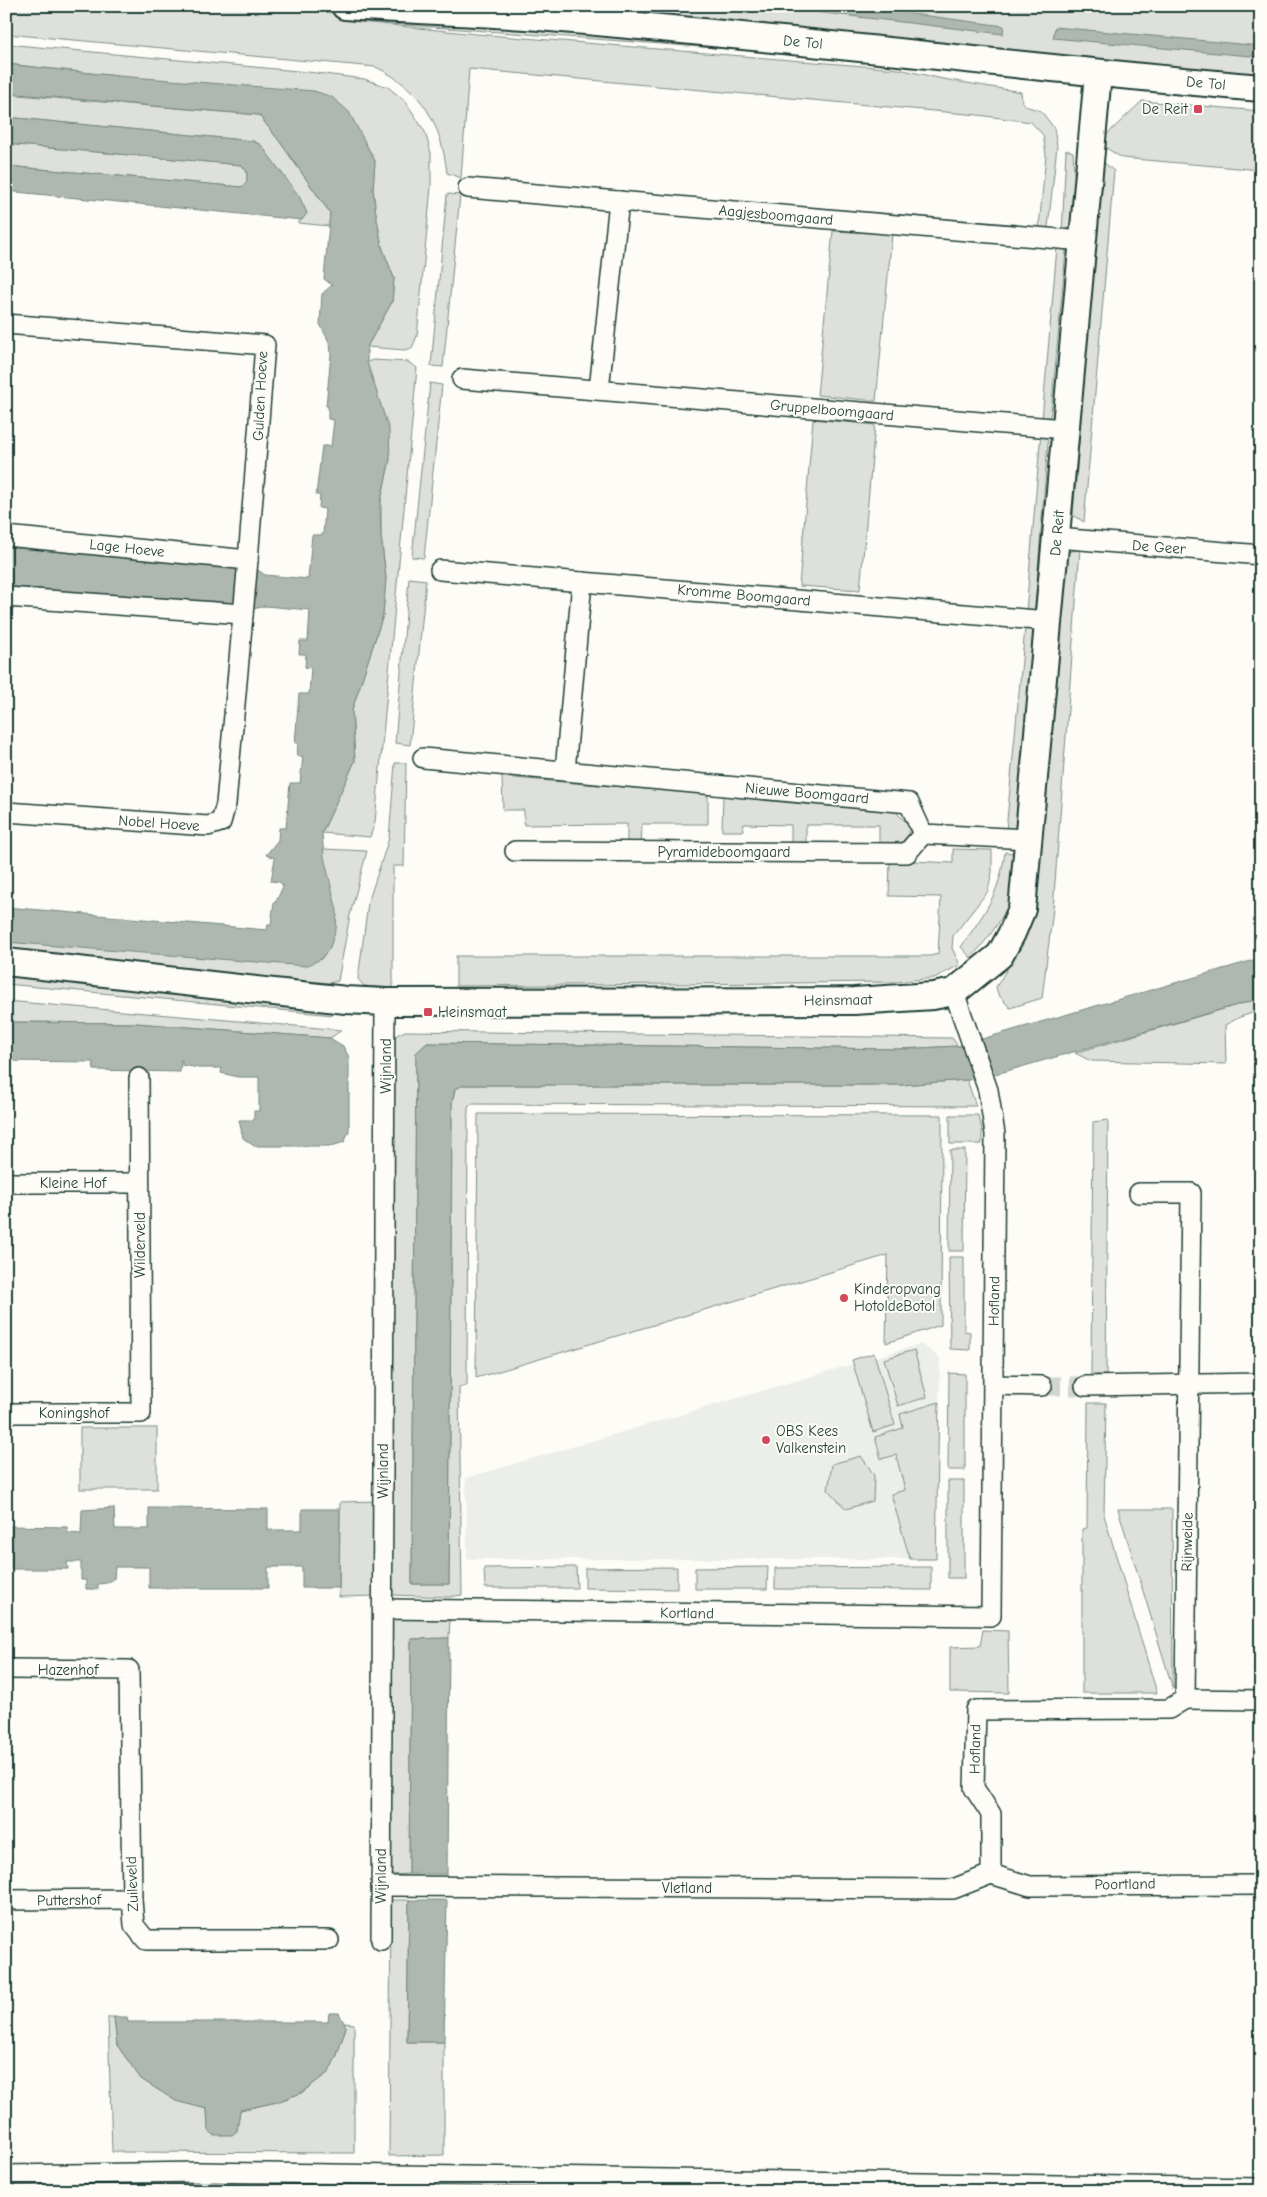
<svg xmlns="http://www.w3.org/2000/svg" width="1267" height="2197" font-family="'Comic Neue',sans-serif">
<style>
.built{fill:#eceee9}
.green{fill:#dde0db;stroke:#7e8e88}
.water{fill:#aeb8b1;stroke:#75877f}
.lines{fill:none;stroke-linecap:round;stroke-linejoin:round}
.street-tunnel{stroke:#d1d6d0;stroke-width:19;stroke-dasharray:19 9;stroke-linecap:butt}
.street-casing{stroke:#1f3d34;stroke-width:22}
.secondary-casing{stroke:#1f3d34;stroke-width:30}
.street{stroke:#fdfcf7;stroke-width:19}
.secondary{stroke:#fdfcf7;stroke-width:26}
.poi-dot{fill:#d1495b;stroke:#fdfcf7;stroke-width:2}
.labels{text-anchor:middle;stroke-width:4;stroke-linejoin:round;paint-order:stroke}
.street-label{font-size:15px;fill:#1f3d34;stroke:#fdfcf7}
.poi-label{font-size:15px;fill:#1f3d34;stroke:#fdfcf7;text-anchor:start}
</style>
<rect width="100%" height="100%" fill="#fdfcf7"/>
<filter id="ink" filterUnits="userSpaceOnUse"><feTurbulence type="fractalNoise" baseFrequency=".02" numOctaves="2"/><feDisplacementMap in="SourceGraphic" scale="10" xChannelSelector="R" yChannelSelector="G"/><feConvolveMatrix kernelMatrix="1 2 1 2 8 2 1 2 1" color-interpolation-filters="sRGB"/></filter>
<g filter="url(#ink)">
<path class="built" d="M 921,1344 L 940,1358 L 936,1559 L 467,1559 L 466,1478 Z"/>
<g class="green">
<path d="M 6,6 L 1261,6 L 1261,100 L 823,56 L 351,21 L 476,34 L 899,69 L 943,79 L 1021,92 L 1022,102 L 1028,107 L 1041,111 L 1054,128 L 1057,146 L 1048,227 L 1043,231 L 1039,227 L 1046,155 L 1043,135 L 1031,122 L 978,115 L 469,69 L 461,178 L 447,173 C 441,123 423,90 376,67 L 6,34 Z"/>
<path d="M 6,44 L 308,72 L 364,79 L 388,87 L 406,102 L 425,132 L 431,153 L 431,187 L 417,336 L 412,348 L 405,350 L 367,347 L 392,302 L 394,278 L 382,247 L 376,214 L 373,189 L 375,161 L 362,138 L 118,76 L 6,64 Z"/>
<path d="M 6,94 L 259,115 L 280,142 L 330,213 L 329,226 L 298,223 L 307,213 L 261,145 L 253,141 L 6,117 Z"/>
<path d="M 1142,101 L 1261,111 L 1261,170 L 1122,158 L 1103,146 L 1101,140 Z"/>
<path d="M 6,144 L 242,165 L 247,172 L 247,182 L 242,187 L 6,166 Z"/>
<path d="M 1066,150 L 1073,152 L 1076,211 L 1072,224 L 1062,234 Z"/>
<path d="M 1102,161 L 1114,171 L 1084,522 L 1073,515 Z"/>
<path d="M 447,194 L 460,195 L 443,367 L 431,366 Z"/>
<path d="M 833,231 L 892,234 L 876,401 L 817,395 Z"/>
<path d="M 1062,246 L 1066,251 L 1051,412 L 1049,420 L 1042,420 L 1057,247 Z"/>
<path d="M 373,360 L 408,362 L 417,368 L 375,822 L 370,837 L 322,833 L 355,761 L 352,710 L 383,615 L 386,578 L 381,536 L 381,501 L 390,459 L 367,362 Z"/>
<path d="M 430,383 L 442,385 L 424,558 L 412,557 Z"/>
<path d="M 813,419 L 875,425 L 860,590 L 799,586 Z"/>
<path d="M 1041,432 L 1045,433 L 1048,442 L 1035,608 L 1031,614 L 1026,612 Z"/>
<path d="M 1080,549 L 1053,909 L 1042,998 L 1010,1008 L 998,994 L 996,987 L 1021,946 L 1036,905 L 1068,552 Z"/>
<path d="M 409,578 L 426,580 L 410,745 L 395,743 Z"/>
<path d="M 1025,628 L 1032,629 L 1035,636 L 1018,824 L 1012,832 L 1006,831 Z"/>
<path d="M 395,763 L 406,763 L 404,866 L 393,866 L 393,988 L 364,986 L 358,979 L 368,903 L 389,838 Z"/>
<path d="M 502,777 L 708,794 L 708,824 L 642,824 L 641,852 L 627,852 L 627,824 L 524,825 L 524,810 L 503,810 Z"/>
<path d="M 723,795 L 893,809 L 909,825 L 909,834 L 897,847 L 879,847 L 879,825 L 806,825 L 806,853 L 791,853 L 791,825 L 744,824 L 743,831 L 722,831 Z"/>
<path d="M 323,849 L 367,851 L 350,915 L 338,981 L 329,983 L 6,953 L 6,942 L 321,959 L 330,947 Z"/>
<path d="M 953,849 L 992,850 L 992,872 L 988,891 L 953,936 L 952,948 L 960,965 L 934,978 L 896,982 L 456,986 L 456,956 L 930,956 L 938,954 L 941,897 L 889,896 L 890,860 L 953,863 Z"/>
<path d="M 1005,852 L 1015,853 C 1015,863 1016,874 1014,884 C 1009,913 990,936 971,958 L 961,947 C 985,912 999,896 1005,852 Z"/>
<path d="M 6,968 L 335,1006 L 333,1015 L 6,984 Z"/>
<path d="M 1261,998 L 1261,1010 L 1240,1017 L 1225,1025 L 1226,1064 L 1091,1061 L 1075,1053 Z"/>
<path d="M 6,1001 L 342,1030 L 330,1038 L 136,1023 L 6,1022 Z"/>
<path d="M 405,1031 L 952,1038 L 958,1046 L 901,1049 L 427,1043 L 416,1053 L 412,1584 L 449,1584 L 452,1103 L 455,1089 L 463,1085 L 901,1085 L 967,1080 L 976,1106 L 471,1104 L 468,1108 L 467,1385 L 459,1387 L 462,1595 L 449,1597 L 392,1595 L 395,1036 Z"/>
<path d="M 478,1114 L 942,1115 L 941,1325 L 886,1343 L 888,1255 L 476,1378 Z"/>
<path d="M 950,1115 L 978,1115 L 982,1129 L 982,1144 L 950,1144 Z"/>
<path d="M 1108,1120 L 1106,1375 L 1091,1375 L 1093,1122 Z"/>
<path d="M 950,1150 L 965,1150 L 964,1251 L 949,1251 Z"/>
<path d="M 949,1257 L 964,1257 L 964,1331 L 970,1332 L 970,1350 L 950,1349 Z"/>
<path d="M 914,1350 L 927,1397 L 898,1406 L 884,1359 Z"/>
<path d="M 874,1353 L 895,1425 L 873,1432 L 852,1360 Z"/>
<path d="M 949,1373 L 965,1374 L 965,1470 L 948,1470 Z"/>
<path d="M 939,1402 L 936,1559 L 910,1559 L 891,1494 L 905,1490 L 896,1455 L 881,1459 L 875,1437 L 903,1428 L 900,1414 Z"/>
<path d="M 1088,1403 L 1106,1403 L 1104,1515 L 1157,1693 L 1082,1693 L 1082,1529 L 1087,1528 Z"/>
<rect x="80" y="1428" width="77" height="61"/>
<path d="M 861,1456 L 874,1475 L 873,1501 L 846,1509 L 828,1490 L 832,1464 Z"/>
<rect x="948" y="1481" width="16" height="97"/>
<path d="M 375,1501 L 375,1596 L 339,1597 L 340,1502 Z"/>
<path d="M 1118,1509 L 1172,1509 L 1173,1689 Z"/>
<path d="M 576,1567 L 577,1588 L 485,1588 L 484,1568 Z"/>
<path d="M 677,1567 L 677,1589 L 585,1588 L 585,1568 Z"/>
<path d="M 768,1567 L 767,1589 L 695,1589 L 695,1568 Z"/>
<path d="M 931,1567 L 931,1590 L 775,1589 L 775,1568 Z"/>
<path d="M 450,1617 L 449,1638 L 411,1639 L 409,1874 L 390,1875 L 391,1618 Z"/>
<path d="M 983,1630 L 1008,1631 L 1009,1693 L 950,1692 L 950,1647 L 980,1646 Z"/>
<path d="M 391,1900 L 409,1900 L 407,2042 L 444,2042 L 444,2155 L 389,2156 Z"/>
<path d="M 108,2017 L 114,2017 L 117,2045 L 141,2079 L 176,2101 L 207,2109 L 208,2129 L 237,2131 L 240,2110 L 277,2102 L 301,2093 L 329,2072 L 337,2055 L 346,2027 L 344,2023 L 354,2024 L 354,2153 L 112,2152 Z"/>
</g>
<g class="water">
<path d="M 738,6 L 852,6 L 1004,26 L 1003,34 L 833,14 Z"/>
<path d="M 1055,27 L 1261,46 L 1261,57 L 1053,38 Z"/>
<path d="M 6,64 L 118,76 L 314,91 L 332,97 L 349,112 L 375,161 L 373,189 L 376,214 L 382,247 L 394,278 L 392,302 L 367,347 L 367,362 L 389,430 L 390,459 L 380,504 L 381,536 L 386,578 L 383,615 L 352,710 L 355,761 L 322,833 L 324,857 L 337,911 L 336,929 L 330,947 L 321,959 L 306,966 L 6,942 L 6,907 L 267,930 L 268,925 L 271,925 L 274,902 L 276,902 L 283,886 L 280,882 L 271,881 L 275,858 L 266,855 L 278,840 L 279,828 L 286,828 L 290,783 L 300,783 L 303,757 L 297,756 L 298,744 L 295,743 L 299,694 L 309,694 L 311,668 L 305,667 L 306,654 L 299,654 L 300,641 L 308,641 L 310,610 L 265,606 L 249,610 L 6,586 L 6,547 L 255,568 L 265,575 L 308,579 L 312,535 L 323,535 L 325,509 L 319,508 L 320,495 L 316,495 L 322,446 L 331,446 L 334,420 L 328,419 L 328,406 L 326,406 L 331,354 L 330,344 L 320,324 L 322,294 L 332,285 L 324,279 L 330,213 L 280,142 L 259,115 L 6,93 Z"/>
<path d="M 6,117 L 253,141 L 261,145 L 299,196 L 307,213 L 302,220 L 6,191 L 6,166 L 242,187 L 247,182 L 247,172 L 242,165 L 6,144 Z"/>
<path d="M 1261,958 L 1261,998 L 979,1079 L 901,1085 L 464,1085 L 455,1089 L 452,1103 L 449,1584 L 412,1584 L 416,1053 L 427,1043 L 901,1049 L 958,1046 Z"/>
<path d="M 6,1022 L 136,1023 L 330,1038 L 343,1046 L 349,1057 L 349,1131 L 344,1142 L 332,1146 L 254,1146 L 243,1138 L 239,1120 L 254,1120 L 254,1111 L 259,1111 L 259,1077 L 238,1077 L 221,1073 L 222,1068 L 199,1068 L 182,1065 L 182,1060 L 181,1060 L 180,1072 L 94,1070 L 93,1062 L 6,1061 Z"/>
<path d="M 114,1508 L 115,1529 L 149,1529 L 149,1508 L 268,1509 L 268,1530 L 302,1530 L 302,1509 L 340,1509 L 339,1588 L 302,1588 L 302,1567 L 268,1567 L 268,1588 L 149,1588 L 149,1567 L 115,1567 L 114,1579 L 107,1583 L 98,1584 L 98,1589 L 86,1589 L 86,1580 L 81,1580 L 81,1562 L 67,1562 L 68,1569 L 6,1569 L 6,1526 L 67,1527 L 68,1533 L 81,1534 L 82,1510 Z"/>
<path d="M 449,1638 L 447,1874 L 409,1874 L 411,1639 Z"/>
<path d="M 409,1900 L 447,1900 L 444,2042 L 407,2042 Z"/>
<path d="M 329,2013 L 339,2013 L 346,2027 L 337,2055 L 329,2072 L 301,2093 L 277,2102 L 240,2110 L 237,2131 L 232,2135 L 213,2135 L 208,2129 L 207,2109 L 176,2101 L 141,2079 L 117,2045 L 114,2017 L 127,2017 L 128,2022 L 328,2022 Z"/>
</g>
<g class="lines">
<path class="street-tunnel" d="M 1042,1386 L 1085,1386"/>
<defs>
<g id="street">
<path d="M 468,188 L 1083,241"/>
<path d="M 6,324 L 265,345 L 248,560 L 226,804 L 221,822 L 208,826 L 6,812"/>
<path d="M 462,379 L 1065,429"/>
<path d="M 599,390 L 619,201"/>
<path d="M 6,536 L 248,560"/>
<path d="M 1057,538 L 1261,555"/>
<path d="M 440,570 L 1048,621"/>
<path d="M 6,597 L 243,614"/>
<path d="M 423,758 L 909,803 L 923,834 L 1029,839"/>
<path d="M 565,771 L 582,582"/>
<path d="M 515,851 L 907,853 L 923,834"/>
<path d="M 6,1183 L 139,1183"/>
<path d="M 993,1385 L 1042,1386"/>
<path d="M 1085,1386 L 1261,1383"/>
<path d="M 6,1413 L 141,1413 L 139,1078"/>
<path d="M 383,1609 L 991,1616 L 995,1134 L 988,1090 L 954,992"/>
<path d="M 6,1669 L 129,1670 L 132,1899 L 134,1925 L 146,1940 L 329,1940"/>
<path d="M 1185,1699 L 1261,1700"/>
<path d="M 991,1874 L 991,1814 L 974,1788 L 976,1710 L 1169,1709 L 1185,1699 L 1191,1193 L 1139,1193"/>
<path d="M 991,1874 L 1030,1886 L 1261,1885"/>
<path d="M 381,1886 L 953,1889 L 991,1874"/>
<path d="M 6,1900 L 132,1899"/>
<path d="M 381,1940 L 385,1002"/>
<path d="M 6,2175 L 200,2172 L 1261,2188"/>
</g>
<g id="secondary">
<path d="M 345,6 C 409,10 474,12 539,17 C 780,37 1020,67 1261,88"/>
<path d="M 6,962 L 346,1000 L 385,1002 L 854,1001 L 933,996 L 954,992 L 1000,955 L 1012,933 L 1022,909 L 1098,74"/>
</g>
</defs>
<use href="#street" class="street-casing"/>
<use href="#secondary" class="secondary-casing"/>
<use href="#street" class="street"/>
<use href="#secondary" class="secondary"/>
</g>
</g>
<g class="poi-dot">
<rect x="1193" y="104" width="10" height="10" rx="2.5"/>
<rect x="423" y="1007" width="10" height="10" rx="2.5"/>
<circle cx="844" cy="1298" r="5"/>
<circle cx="766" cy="1440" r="5"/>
</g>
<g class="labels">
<g class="street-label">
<text transform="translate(803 42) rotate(5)" y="5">De Tol</text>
<text transform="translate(1206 83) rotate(5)" y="5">De Tol</text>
<text transform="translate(776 215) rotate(5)" y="5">Aagjesboomgaard</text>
<text transform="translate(260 396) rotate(-87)" y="5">Gulden Hoeve</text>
<text transform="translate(832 410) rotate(5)" y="5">Gruppelboomgaard</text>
<text transform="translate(1057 533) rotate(-85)" y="5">De Reit</text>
<text transform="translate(1159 547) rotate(4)" y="5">De Geer</text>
<text transform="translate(127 548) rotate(6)" y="5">Lage Hoeve</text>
<text transform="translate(744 595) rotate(5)" y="5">Kromme Boomgaard</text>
<text transform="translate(807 793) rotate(5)" y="5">Nieuwe Boomgaard</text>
<text transform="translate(159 823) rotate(4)" y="5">Nobel Hoeve</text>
<text x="724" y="857">Pyramideboomgaard</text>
<text transform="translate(838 1000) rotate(-1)" y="5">Heinsmaat</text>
<text transform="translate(386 1066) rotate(-90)" y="5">Wijnland</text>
<text x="73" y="1188">Kleine Hof</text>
<text transform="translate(140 1245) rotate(-90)" y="5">Wilderveld</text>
<text transform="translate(994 1301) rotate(-89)" y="5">Hofland</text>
<text x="74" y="1418">Koningshof</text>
<text transform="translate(383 1471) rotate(-90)" y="5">Wijnland</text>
<text transform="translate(1187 1542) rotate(-89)" y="5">Rijnweide</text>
<text transform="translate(687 1613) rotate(1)" y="5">Kortland</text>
<text x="68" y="1675">Hazenhof</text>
<text transform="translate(975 1749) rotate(-89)" y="5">Hofland</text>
<text transform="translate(381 1876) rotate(-90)" y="5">Wijnland</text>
<text transform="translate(132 1884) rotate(-92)" y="5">Zuileveld</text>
<text transform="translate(1125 1884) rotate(-1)" y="5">Poortland</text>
<text x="687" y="1893">Vletland</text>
<text transform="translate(69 1900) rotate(-1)" y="5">Puttershof</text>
</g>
<g class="poi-label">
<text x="1188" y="114" text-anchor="end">De Reit</text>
<text x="438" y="1017">Heinsmaat</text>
<text x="854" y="1294">Kinderopvang<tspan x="854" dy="17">HotoldeBotol</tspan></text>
<text x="776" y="1436">OBS Kees<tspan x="776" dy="17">Valkenstein</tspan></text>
</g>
</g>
<rect width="1267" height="2197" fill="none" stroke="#fdfcf7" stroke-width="25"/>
<rect x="12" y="12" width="1242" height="2172" fill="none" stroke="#1f3d34" stroke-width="2" filter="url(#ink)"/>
</svg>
